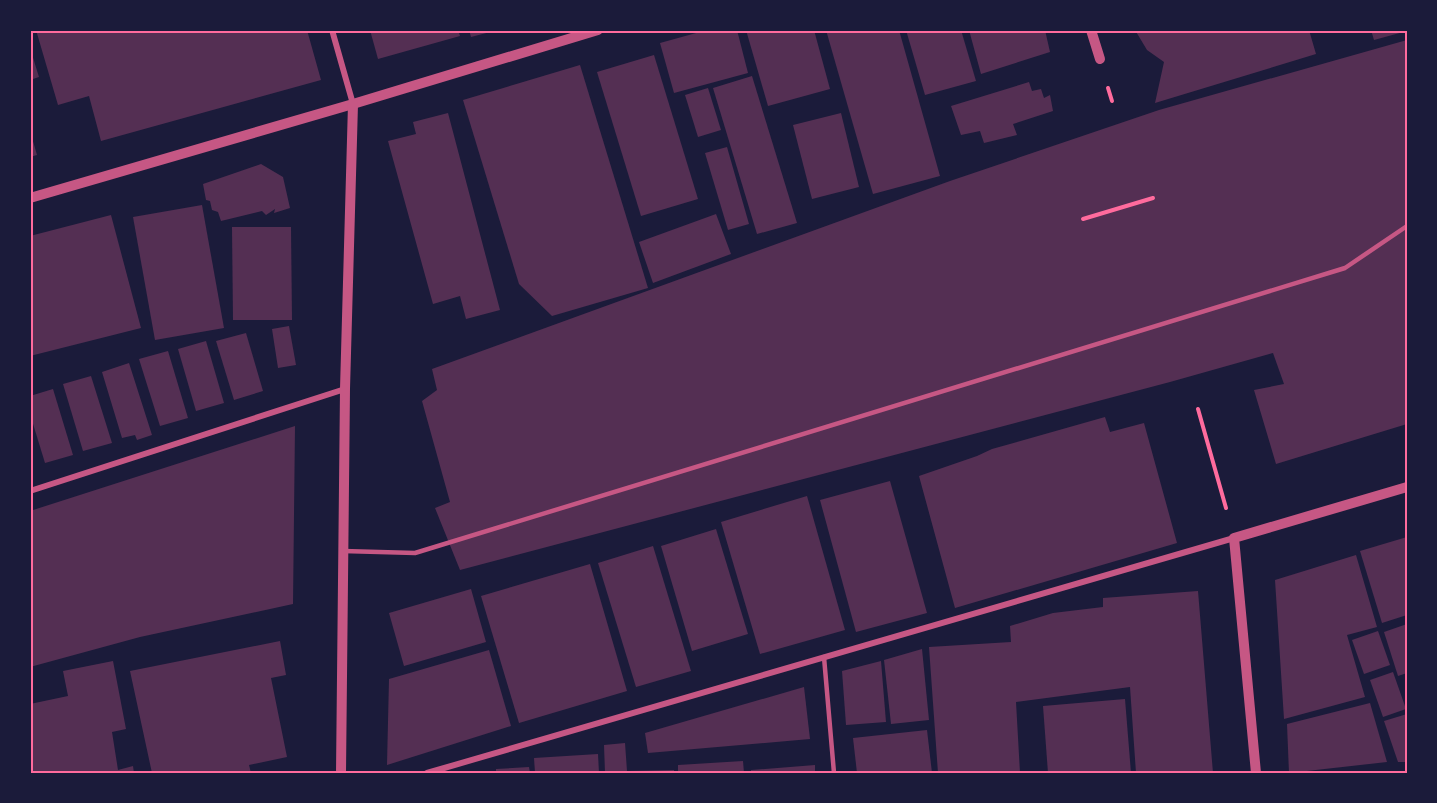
<svg xmlns="http://www.w3.org/2000/svg" width="1437" height="803" font-family="Commissioner,sans-serif">
<style>
.building{fill:#542f53}
.lines{fill:none;stroke-linecap:round;stroke-linejoin:round}
.path{stroke:#ff6b9d;stroke-width:4}
.service{stroke:#c65784;stroke-width:4.5}
.minor{stroke:#c65784;stroke-width:6}
.tertiary{stroke:#c65784;stroke-width:10}
.neatline{fill:none;stroke:#ff6b9d;stroke-width:2}
</style>
<rect width="100%" height="100%" fill="#1b1b3a"/>
<g class="building">
<path d="M 36,30 L 307,30 L 321,80 L 101,141 L 89,96 L 58,105 Z"/>
<path d="M 370,30 L 458,30 L 460,36 L 378,59 Z"/>
<path d="M 469,30 L 494,30 L 494,31 L 471,37 Z"/>
<path d="M 707,30 L 737,30 L 748,73 L 674,93 L 660,43 Z"/>
<path d="M 746,30 L 814,30 L 830,89 L 768,106 Z"/>
<path d="M 826,30 L 899,30 L 940,176 L 873,194 Z"/>
<path d="M 906,30 L 961,30 L 976,81 L 925,95 Z"/>
<path d="M 969,30 L 1045,30 L 1050,52 L 981,74 Z"/>
<path d="M 1135,30 L 1309,30 L 1316,54 L 1155,103 L 1164,62 L 1147,50 Z"/>
<path d="M 1371,30 L 1407,30 L 1407,31 L 1374,40 Z"/>
<path d="M 1407,40 L 1407,424 L 1276,464 L 1254,390 L 1284,384 L 1273,353 L 1170,382 L 460,570 L 435,508 L 450,502 L 422,401 L 437,390 L 432,369 L 950,181 L 1159,110 Z"/>
<path d="M 30,48 L 39,77 L 30,80 Z"/>
<path d="M 654,55 L 698,199 L 641,216 L 597,72 Z"/>
<path d="M 580,65 L 648,288 L 552,316 L 519,284 L 463,100 Z"/>
<path d="M 752,76 L 797,223 L 757,234 L 713,88 Z"/>
<path d="M 1029,82 L 1032,91 L 1041,89 L 1044,98 L 1050,95 L 1053,111 L 1013,124 L 1017,135 L 984,143 L 980,131 L 961,135 L 951,106 Z"/>
<path d="M 708,88 L 721,130 L 698,137 L 685,95 Z"/>
<path d="M 448,113 L 500,310 L 466,319 L 460,296 L 433,304 L 388,141 L 416,134 L 413,122 Z"/>
<path d="M 841,113 L 859,187 L 812,199 L 793,125 Z"/>
<path d="M 30,131 L 37,155 L 30,157 Z"/>
<path d="M 727,147 L 749,224 L 728,230 L 705,153 Z"/>
<path d="M 261,164 L 283,177 L 290,208 L 274,213 L 275,209 L 266,215 L 262,211 L 221,221 L 218,212 L 212,210 L 210,201 L 206,200 L 203,184 Z"/>
<path d="M 202,205 L 224,328 L 155,340 L 133,217 Z"/>
<path d="M 716,214 L 731,254 L 653,283 L 639,242 Z"/>
<path d="M 111,215 L 141,328 L 30,356 L 30,236 Z"/>
<path d="M 232,227 L 291,227 L 292,320 L 233,320 Z"/>
<path d="M 289,326 L 296,365 L 278,368 L 272,329 Z"/>
<path d="M 246,333 L 263,391 L 234,400 L 216,341 Z"/>
<path d="M 206,341 L 224,403 L 196,411 L 178,349 Z"/>
<path d="M 168,351 L 188,418 L 160,426 L 139,359 Z"/>
<path d="M 129,363 L 152,435 L 137,440 L 135,435 L 122,438 L 102,372 Z"/>
<path d="M 91,376 L 112,443 L 83,451 L 63,384 Z"/>
<path d="M 53,389 L 73,455 L 45,463 L 30,414 L 30,396 Z"/>
<path d="M 1105,417 L 1110,432 L 1144,423 L 1177,543 L 955,608 L 919,476 L 977,456 L 992,449 Z"/>
<path d="M 295,426 L 293,604 L 140,637 L 30,667 L 30,511 Z"/>
<path d="M 890,481 L 927,613 L 856,632 L 820,500 Z"/>
<path d="M 807,496 L 845,630 L 760,654 L 721,522 Z"/>
<path d="M 716,529 L 748,634 L 692,651 L 661,546 Z"/>
<path d="M 1407,537 L 1407,615 L 1382,623 L 1360,551 Z"/>
<path d="M 653,546 L 691,671 L 636,687 L 598,563 Z"/>
<path d="M 1356,555 L 1377,627 L 1347,635 L 1365,697 L 1284,719 L 1275,580 Z"/>
<path d="M 590,564 L 627,691 L 519,723 L 481,596 Z"/>
<path d="M 471,589 L 486,642 L 404,666 L 389,613 Z"/>
<path d="M 1198,591 L 1213,773 L 1136,773 L 1130,687 L 1016,702 L 1020,773 L 938,773 L 929,647 L 1011,642 L 1010,626 L 1053,613 L 1103,607 L 1103,598 Z"/>
<path d="M 1407,624 L 1407,673 L 1398,676 L 1384,632 Z"/>
<path d="M 1378,631 L 1390,665 L 1364,674 L 1352,640 Z"/>
<path d="M 280,641 L 286,675 L 271,678 L 287,757 L 249,765 L 251,773 L 152,773 L 130,671 Z"/>
<path d="M 922,649 L 929,720 L 891,724 L 884,660 Z"/>
<path d="M 489,650 L 511,726 L 387,765 L 389,679 Z"/>
<path d="M 113,661 L 126,729 L 112,732 L 118,770 L 133,766 L 134,773 L 30,773 L 30,704 L 68,696 L 63,671 Z"/>
<path d="M 881,661 L 886,722 L 846,725 L 842,671 Z"/>
<path d="M 1393,672 L 1406,709 L 1383,717 L 1370,680 Z"/>
<path d="M 804,687 L 810,739 L 648,753 L 645,733 Z"/>
<path d="M 1125,699 L 1131,773 L 1048,773 L 1043,706 Z"/>
<path d="M 1370,703 L 1387,762 L 1289,773 L 1287,724 Z"/>
<path d="M 1407,714 L 1407,762 L 1398,762 L 1384,721 Z"/>
<path d="M 927,730 L 932,773 L 857,773 L 853,738 Z"/>
<path d="M 625,743 L 627,771 L 674,770 L 674,773 L 605,773 L 604,745 Z"/>
<path d="M 598,754 L 599,773 L 535,773 L 534,758 Z"/>
<path d="M 743,761 L 744,773 L 678,773 L 678,765 Z"/>
<path d="M 815,765 L 815,773 L 751,773 L 751,770 Z"/>
<path d="M 529,767 L 530,773 L 496,773 L 496,769 Z"/>
</g>
<g class="lines">
<g class="path">
<path d="M 1108,88 L 1112,101"/>
<path d="M 1083,219 L 1153,198"/>
<path d="M 1198,409 L 1226,508"/>
</g>
<g class="service">
<path d="M 343,551 L 415,553 L 1345,268 L 1407,226"/>
<path d="M 824,657 L 834,773"/>
</g>
<g class="minor">
<path d="M 332,30 L 353,104"/>
<path d="M 30,491 L 345,389"/>
<path d="M 427,773 L 1234,538"/>
</g>
<g class="tertiary">
<path d="M 1091,30 L 1100,59"/>
<path d="M 30,198 L 353,104 L 598,30"/>
<path d="M 341,773 L 345,389 L 353,104"/>
<path d="M 1256,773 L 1234,538 L 1407,487"/>
</g>
</g>
<rect width="1437" height="803" fill="none" stroke="#1b1b3a" stroke-width="63"/>
<rect x="32" y="32" width="1374" height="740" class="neatline"/>
</svg>
